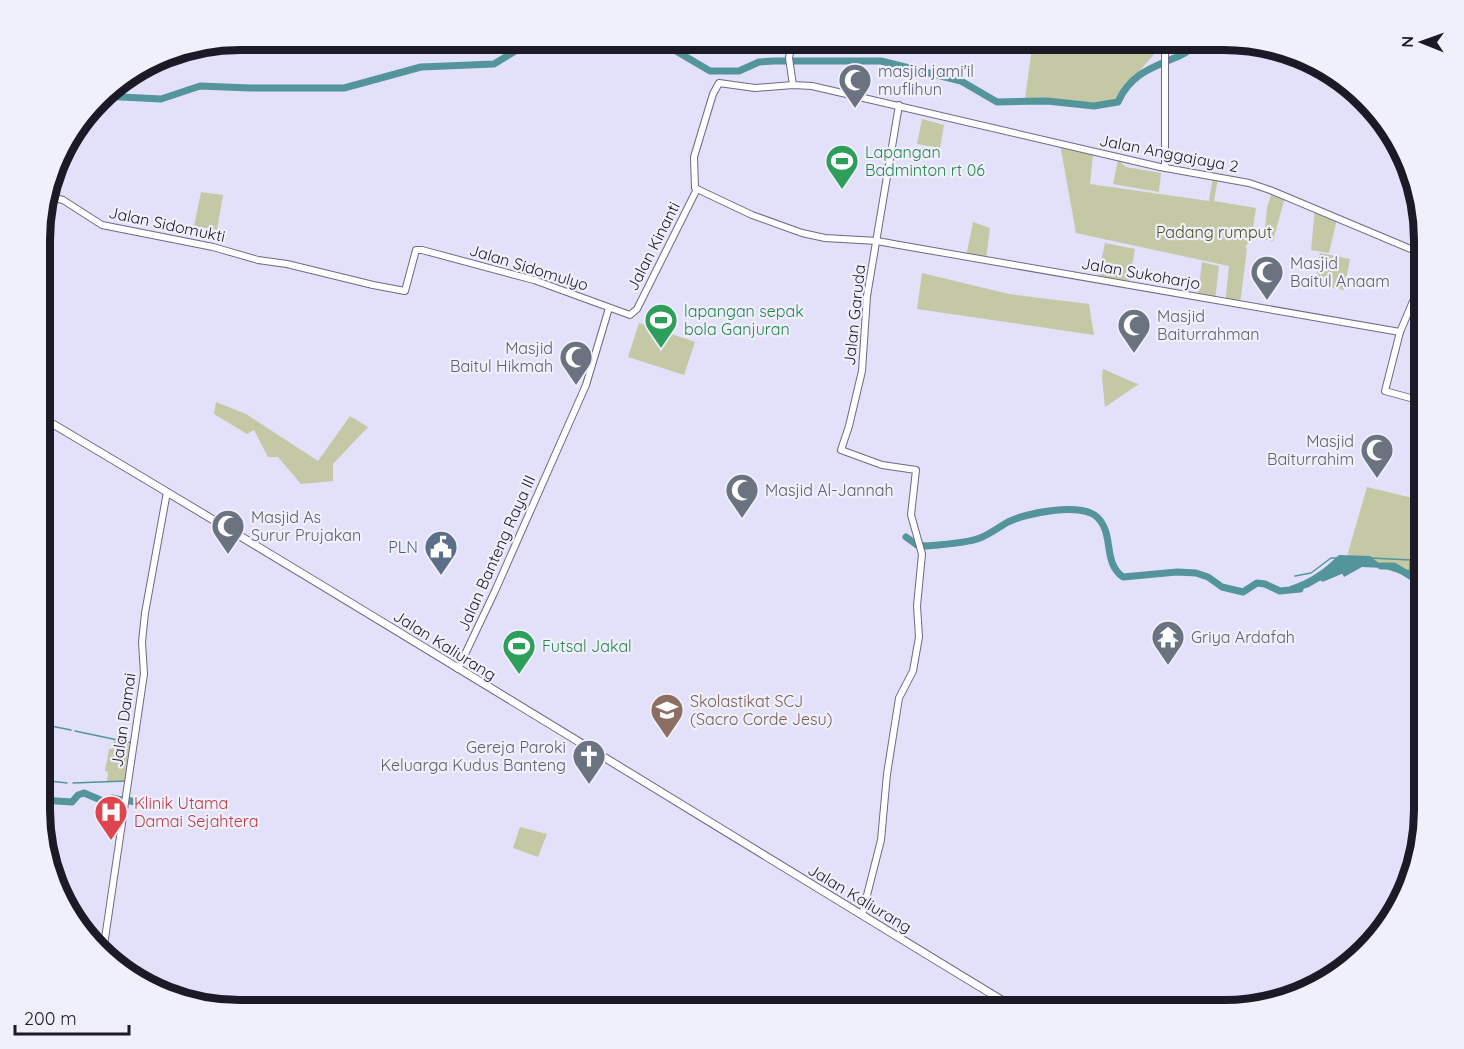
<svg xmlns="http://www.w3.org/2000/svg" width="1464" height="1049" font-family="Quicksand,sans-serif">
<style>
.green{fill:#c4c8a5}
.water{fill:#54949b}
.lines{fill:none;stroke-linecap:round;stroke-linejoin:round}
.stream{stroke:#54949b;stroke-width:1.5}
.river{stroke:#54949b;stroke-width:7}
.secondary-casing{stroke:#6d6985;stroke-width:8}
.primary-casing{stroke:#6d6985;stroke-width:9}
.secondary{stroke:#fff;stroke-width:6}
.primary{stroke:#fff;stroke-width:7}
.labels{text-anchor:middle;stroke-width:4.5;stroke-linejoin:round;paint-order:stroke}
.worship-label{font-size:16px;fill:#5b616d;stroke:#f0effc;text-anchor:start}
.leisure-label{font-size:16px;fill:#27864d;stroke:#f0effc;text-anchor:start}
.street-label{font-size:16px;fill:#1c1a26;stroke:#f0effc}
.park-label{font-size:16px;fill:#4c5018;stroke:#f0effc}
.service-label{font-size:16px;fill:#4e5e75;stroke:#f0effc;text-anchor:end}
.education-label{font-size:16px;fill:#785e54;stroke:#f0effc;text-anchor:start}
.health-label{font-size:16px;fill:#be3a42;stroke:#f0effc;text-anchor:start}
.rim{fill:none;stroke:#1c1a26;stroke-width:8}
</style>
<rect width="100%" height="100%" fill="#e3e0fa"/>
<g class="green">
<path d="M 1037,39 L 1144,39 C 1152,42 1155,44 1155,53 L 1124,89 L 1118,102 L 1094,106 L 1025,99 L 1033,40 Z"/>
<path d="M 922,119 L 944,125 L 940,148 L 917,144 Z"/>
<path d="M 1060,144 L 1093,155 L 1090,184 L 1209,201 L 1213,177 L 1218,178 L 1214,201 L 1256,208 L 1251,241 L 1245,246 L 1247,249 L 1240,304 L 1225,304 L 1229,266 L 1076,233 Z"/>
<path d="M 1118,160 L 1126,167 L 1161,173 L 1159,192 L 1113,184 Z"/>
<path d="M 201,192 L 223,195 L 217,230 L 194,226 Z"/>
<path d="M 1272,192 L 1285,197 L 1273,241 L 1264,239 L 1267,208 Z"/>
<path d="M 1315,209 L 1337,219 L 1329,253 L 1311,250 Z"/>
<path d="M 973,222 L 990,228 L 986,259 L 966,257 Z"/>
<path d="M 1105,243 L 1135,249 L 1129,281 L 1098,277 Z"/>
<path d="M 1320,253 L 1350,259 L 1344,290 L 1315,285 Z"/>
<path d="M 1202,262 L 1219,266 L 1215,300 L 1198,296 Z"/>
<path d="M 922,273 L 1009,294 L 1089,304 L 1094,335 L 917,309 Z"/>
<path d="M 639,323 L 695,342 L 684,375 L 628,357 Z"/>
<path d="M 1103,369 L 1135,383 L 1139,384 L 1105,407 L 1102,378 Z"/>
<path d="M 216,402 L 246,414 L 318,461 L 350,416 L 368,427 L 333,464 L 333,481 L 301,484 L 278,457 L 268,457 L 254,430 L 247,434 L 214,414 Z"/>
<path d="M 1367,487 L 1425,501 L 1425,585 L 1394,566 L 1350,567 L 1348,553 Z"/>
<path d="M 114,740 L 133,746 L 126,782 L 107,781 L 108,772 L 105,771 L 109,749 L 112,749 Z"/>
<path d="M 520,827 L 547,834 L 538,857 L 513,848 Z"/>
</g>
<path class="water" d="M 1339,555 L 1370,556 C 1384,569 1401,572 1419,568 L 1425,572 L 1425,579 L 1401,574 L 1383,568 L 1362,567 L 1344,577 L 1340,569 L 1309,587 L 1291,593 L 1290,586 C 1310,580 1324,569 1339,555 Z"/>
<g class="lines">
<g class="stream">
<path d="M 1371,558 L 1410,560 L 1410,570"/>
<path d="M 1295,576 L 1311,573 L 1331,558 L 1337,558"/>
<path d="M 41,724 L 71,730"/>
<path d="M 75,731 L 132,743"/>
<path d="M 41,780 L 67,783"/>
<path d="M 73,783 L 126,781"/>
</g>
<g class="river">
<path d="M 583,39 L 650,47 L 673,48 L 667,39"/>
<path d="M 671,48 L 710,71 L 739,71 L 759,62 L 774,61 L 881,61 L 961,81 L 997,102 L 1047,101 L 1094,106 L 1118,102 C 1131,72 1155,67 1181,55 C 1191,51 1194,43 1205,39"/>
<path d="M 102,96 L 161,99 L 200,86 L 250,88 L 344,88 L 421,67 L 494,64 L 535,39"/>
<path d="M 906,537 L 917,545 L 926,546 C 943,544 964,544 980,538 C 990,534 999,527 1008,522 C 1026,513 1081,502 1097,517 C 1115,534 1102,562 1123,577 L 1177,572 L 1196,573 L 1208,577 L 1222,587 L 1243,592 L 1257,583 L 1265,584 L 1280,591 L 1300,589"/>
<path d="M 1381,566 L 1394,566 L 1425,585"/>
<path d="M 1323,578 L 1349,567"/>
<path d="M 41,800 L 72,802 L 78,795 L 84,793 L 103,801 L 112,798 L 122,800"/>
<path d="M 127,800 L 151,806"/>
</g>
<defs>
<g id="secondary">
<path d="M 793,39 L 789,58 L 793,85"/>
<path d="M 1165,168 L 1165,39"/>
<path d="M 697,189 L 695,188 L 694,157 L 713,94 L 719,83 L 755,88 L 793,85 L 812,86 L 1160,167 L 1249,183 L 1270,190 L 1425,255"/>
<path d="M 697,189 L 752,215 L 802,233 L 825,238 L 877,241 L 899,245 L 1400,332"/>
<path d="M 46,196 L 63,200 L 102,225 L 213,247 L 258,260 L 287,264 L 373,285 L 405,291 L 416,250 L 422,250 L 534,280 L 630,315 L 637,309 L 697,189"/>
<path d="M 1425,273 L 1400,332 L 1385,391 L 1425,402"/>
<path d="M 458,669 L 495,591 L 586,385 L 609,308"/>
<path d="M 862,915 L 881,840 L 887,774 L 899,698 L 913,671 L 919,637 L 917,606 L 922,554 L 911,515 L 916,470 L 882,465 L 841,450 L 849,426 L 862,371 L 867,296 L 899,105"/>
<path d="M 103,952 L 144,674 L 142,642 L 145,613 L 167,492"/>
</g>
<path id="primary" d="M 41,417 C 369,611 692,812 1018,1010"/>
</defs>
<use href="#secondary" class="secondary-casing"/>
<use href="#primary" class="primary-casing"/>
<use href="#secondary" class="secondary"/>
<use href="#primary" class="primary"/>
</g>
<defs>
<symbol id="mosque-pin" viewBox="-11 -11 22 30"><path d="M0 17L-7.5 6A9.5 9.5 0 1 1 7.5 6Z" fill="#6b7280" stroke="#f0effc"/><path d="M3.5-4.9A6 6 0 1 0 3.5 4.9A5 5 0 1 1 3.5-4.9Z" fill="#fff"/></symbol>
<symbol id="stadium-pin" viewBox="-11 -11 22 30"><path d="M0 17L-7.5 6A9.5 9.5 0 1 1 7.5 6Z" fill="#2e9e5b" stroke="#f0effc"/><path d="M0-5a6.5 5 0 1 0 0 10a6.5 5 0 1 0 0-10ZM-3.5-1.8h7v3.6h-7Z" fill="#fff"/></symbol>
<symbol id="civic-pin" viewBox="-11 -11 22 30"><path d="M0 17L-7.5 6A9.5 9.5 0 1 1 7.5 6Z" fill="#5c6f8a" stroke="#f0effc"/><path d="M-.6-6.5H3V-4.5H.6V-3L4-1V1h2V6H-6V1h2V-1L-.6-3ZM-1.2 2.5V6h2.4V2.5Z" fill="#fff"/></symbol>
<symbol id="temple-pin" viewBox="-11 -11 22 30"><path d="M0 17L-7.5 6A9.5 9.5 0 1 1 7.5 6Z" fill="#6b7280" stroke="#f0effc"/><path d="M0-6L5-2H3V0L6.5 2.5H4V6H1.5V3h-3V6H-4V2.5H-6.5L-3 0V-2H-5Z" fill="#fff"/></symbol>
<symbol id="university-pin" viewBox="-11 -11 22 30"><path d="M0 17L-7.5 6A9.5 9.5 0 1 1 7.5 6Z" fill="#8d6e63" stroke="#f0effc"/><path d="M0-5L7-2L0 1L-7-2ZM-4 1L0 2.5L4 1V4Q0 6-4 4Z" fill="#fff"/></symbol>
<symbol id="church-pin" viewBox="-11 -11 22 30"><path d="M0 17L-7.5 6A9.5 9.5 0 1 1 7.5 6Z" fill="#6b7280" stroke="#f0effc"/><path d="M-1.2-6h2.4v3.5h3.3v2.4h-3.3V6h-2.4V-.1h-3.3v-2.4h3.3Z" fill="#fff"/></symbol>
<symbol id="hospital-pin" viewBox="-11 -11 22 30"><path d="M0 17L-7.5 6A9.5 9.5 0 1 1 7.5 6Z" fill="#e0444e" stroke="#f0effc"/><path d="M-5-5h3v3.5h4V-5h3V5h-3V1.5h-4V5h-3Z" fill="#fff"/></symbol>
</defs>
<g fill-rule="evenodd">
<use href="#mosque-pin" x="836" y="61" width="38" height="52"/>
<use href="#stadium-pin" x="823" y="142" width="38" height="52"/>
<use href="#mosque-pin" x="1248" y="253" width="38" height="52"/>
<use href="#stadium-pin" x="642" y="301" width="38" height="52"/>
<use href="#mosque-pin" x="1115" y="306" width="38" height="52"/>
<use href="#mosque-pin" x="557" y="338" width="38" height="52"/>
<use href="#mosque-pin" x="1358" y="431" width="38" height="52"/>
<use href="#mosque-pin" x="723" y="471" width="38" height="52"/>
<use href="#mosque-pin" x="209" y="507" width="38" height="52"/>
<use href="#civic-pin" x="422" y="528" width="38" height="52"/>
<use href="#temple-pin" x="1149" y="618" width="38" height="52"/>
<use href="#stadium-pin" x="500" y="627" width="38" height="52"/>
<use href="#university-pin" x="648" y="691" width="38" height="52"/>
<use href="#church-pin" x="570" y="737" width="38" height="52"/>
<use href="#hospital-pin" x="92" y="793" width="38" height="52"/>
</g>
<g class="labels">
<g class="worship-label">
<text x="878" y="77">masjid jami'il<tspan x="878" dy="18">muflihun</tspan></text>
<text x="1290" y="269">Masjid<tspan x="1290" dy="18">Baitul Anaam</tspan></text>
<text x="1157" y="322">Masjid<tspan x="1157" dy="18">Baiturrahman</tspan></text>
<text x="553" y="354" text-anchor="end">Masjid<tspan x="553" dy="18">Baitul Hikmah</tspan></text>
<text x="1354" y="447" text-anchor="end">Masjid<tspan x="1354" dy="18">Baiturrahim</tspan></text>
<text x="765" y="496">Masjid Al-Jannah</text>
<text x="251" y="523">Masjid As<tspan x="251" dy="18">Surur Prujakan</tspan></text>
<text x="1191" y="643">Griya Ardafah</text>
<text x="566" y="753" text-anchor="end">Gereja Paroki<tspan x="566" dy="18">Keluarga Kudus Banteng</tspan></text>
</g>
<g class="leisure-label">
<text x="865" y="158">Lapangan<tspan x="865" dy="18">Badminton rt 06</tspan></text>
<text x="684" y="317">lapangan sepak<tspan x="684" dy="18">bola Ganjuran</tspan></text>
<text x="542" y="652">Futsal Jakal</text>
</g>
<g class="street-label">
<text transform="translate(1169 153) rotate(11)" y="6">Jalan Anggajaya 2</text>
<text transform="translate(167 224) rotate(12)" y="6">Jalan Sidomukti</text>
<text transform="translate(653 246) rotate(-63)" y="6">Jalan Kinanti</text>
<text transform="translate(529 267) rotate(17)" y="6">Jalan Sidomulyo</text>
<text transform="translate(1141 273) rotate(10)" y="6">Jalan Sukoharjo</text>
<text transform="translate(854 315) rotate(-84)" y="6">Jalan Garuda</text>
<text transform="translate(496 553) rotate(-66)" y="6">Jalan Banteng Raya III</text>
<text transform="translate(445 645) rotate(32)" y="6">Jalan Kaliurang</text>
<text transform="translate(123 720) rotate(-82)" y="6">Jalan Damai</text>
<text transform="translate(860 898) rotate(31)" y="6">Jalan Kaliurang</text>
</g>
<g class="park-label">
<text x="1214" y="238">Padang rumput</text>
</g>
<g class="service-label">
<text x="418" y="553">PLN</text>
</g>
<g class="education-label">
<text x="690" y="707">Skolastikat SCJ<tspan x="690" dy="18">(Sacro Corde Jesu)</tspan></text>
</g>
<g class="health-label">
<text x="134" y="809">Klinik Utama<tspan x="134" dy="18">Damai Sejahtera</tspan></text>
</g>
</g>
<path d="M0 0H1464V1049H0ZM240 50H1224A190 190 0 0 1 1414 240V810A190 190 0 0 1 1224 1000H240A190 190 0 0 1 50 810V240A190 190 0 0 1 240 50Z" fill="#f0effc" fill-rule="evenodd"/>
<path class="rim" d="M240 50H1224A190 190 0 0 1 1414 240V810A190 190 0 0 1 1224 1000H240A190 190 0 0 1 50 810V240A190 190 0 0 1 240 50Z"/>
<g transform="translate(1422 42) rotate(271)" stroke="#f0effc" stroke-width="4.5" paint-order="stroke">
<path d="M0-4.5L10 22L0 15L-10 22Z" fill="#1c1a26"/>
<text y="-9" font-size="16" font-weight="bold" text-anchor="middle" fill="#1c1a26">N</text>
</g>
<path d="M15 1025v9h114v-9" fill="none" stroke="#1c1a26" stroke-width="3"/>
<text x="24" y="1025" font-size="18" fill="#1c1a26" stroke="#f0effc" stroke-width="4.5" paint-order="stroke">200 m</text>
</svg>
